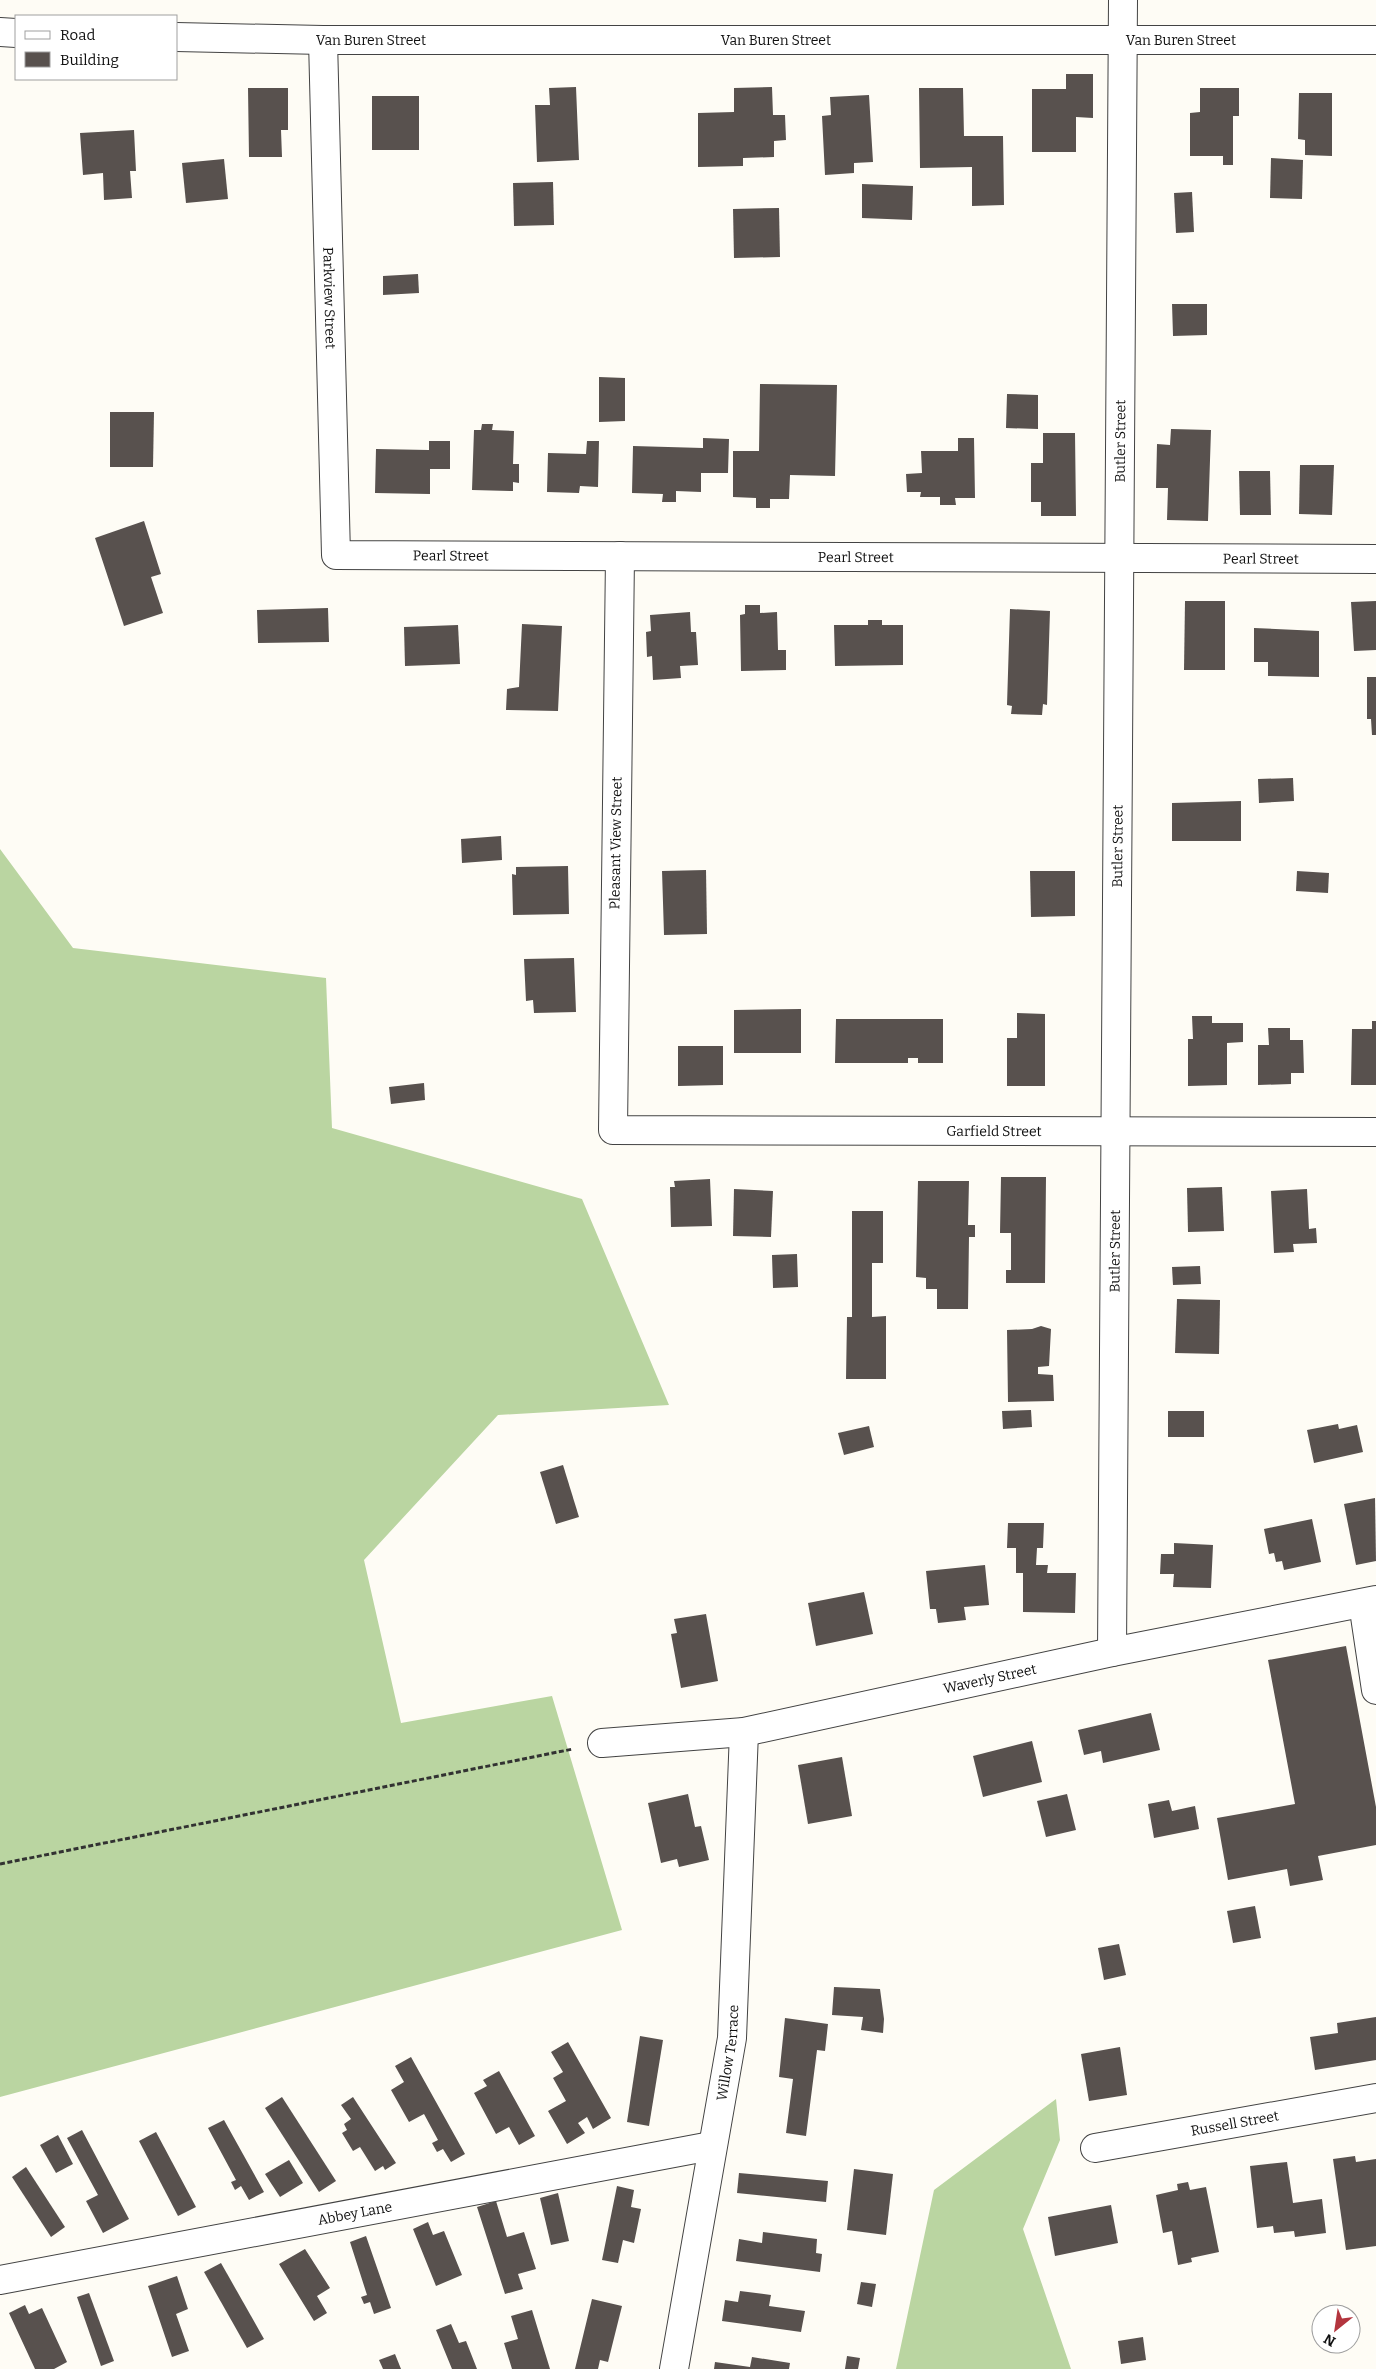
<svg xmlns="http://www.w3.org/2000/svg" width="1376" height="2369" font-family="Bitter,serif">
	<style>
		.forest { fill: #bad5a1 }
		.building { fill: #58514e }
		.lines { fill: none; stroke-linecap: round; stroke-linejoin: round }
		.minor-casing { stroke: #434343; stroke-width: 30 }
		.path { stroke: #323232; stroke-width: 3; stroke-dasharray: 5 2.5; stroke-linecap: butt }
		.minor { stroke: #fff; stroke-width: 28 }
		.labels { text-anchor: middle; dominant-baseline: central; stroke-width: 5; stroke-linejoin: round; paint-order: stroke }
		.street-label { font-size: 14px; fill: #101010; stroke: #fff }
	</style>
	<rect width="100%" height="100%" fill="#fefcf5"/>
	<g class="forest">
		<polygon points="0,849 73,948 326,978 332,1128 582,1199 669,1405 498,1415 364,1560 401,1723 552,1696 622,1930 0,2097"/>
		<polygon points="1056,2099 1060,2140 1023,2229 1071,2369 896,2369 934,2190"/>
	</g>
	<g class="building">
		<polygon points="1066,74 1093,74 1093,118 1076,117 1076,152 1032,152 1032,89 1066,89"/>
		<polygon points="576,87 579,160 537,162 535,105 550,105 549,88"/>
		<polygon points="772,87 773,115 785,115 786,140 774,141 774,157 743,158 743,166 698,167 698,113 734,112 734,88"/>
		<polygon points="248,88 288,88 288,130 281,130 282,157 249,157"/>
		<polygon points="919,88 963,88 964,136 1003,136 1004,205 972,206 972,167 920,168"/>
		<polygon points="1200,88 1239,88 1239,116 1233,116 1233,165 1223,165 1223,156 1190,156 1190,113 1200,112"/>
		<polygon points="1299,93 1332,93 1332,156 1305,155 1305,140 1298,139"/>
		<polygon points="869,95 873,162 854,163 854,173 825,175 822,116 831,115 830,97"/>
		<rect x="372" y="96" width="47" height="54"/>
		<polygon points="134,130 136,171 130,171 132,198 104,200 103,173 83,175 80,133"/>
		<polygon points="1271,158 1303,160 1302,199 1270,198"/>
		<polygon points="224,159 228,199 186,203 182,163"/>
		<polygon points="553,182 554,225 514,226 513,183"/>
		<polygon points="862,184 913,186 912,220 862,218"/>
		<polygon points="1192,192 1194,232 1176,233 1174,193"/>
		<polygon points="779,208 780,257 734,258 733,209"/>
		<polygon points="418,274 419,293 383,295 383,276"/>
		<polygon points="1172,304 1207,304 1207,335 1173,336"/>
		<polygon points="599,377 625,378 625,421 599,422"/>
		<polygon points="760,384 837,385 835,476 790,475 789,499 770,499 770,508 756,508 756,498 733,497 733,451 759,451"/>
		<polygon points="1007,394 1038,395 1038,429 1006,428"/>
		<polygon points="110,412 154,412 153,467 110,467"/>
		<polygon points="482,424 493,424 492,430 514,431 513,464 519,464 519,483 513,482 513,491 472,490 474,430 481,430"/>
		<polygon points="1171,429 1211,430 1208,521 1167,520 1168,488 1156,488 1157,444 1170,445"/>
		<polygon points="1043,433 1075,433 1076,516 1041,516 1041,502 1031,502 1031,463 1043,463"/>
		<polygon points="703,438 729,439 728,473 701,473 701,492 676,491 676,502 662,502 663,494 632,493 633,446 703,448"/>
		<polygon points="958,438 974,438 975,498 955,498 956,505 940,505 940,497 920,497 921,492 907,492 906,474 922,473 921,451 958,451"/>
		<polygon points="429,441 450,441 450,469 430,469 430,494 375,493 376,449 429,450"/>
		<polygon points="587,441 599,441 598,487 580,486 579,493 547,492 548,453 586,454"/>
		<polygon points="1300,465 1334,465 1332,515 1299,514"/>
		<polygon points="1239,471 1270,471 1271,515 1240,515"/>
		<polygon points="144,521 161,574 151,577 163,613 124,626 95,538"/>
		<polygon points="1185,601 1225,601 1225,670 1184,670"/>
		<polygon points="1376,601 1376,650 1354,651 1351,602"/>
		<polygon points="745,605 760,605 760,613 777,612 778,650 786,650 786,670 741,671 740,615 745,614"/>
		<polygon points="328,608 329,642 258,643 257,610"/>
		<polygon points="1010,609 1050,611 1047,705 1043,704 1042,715 1011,714 1012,706 1007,705"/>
		<polygon points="690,612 691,632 696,632 698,665 680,666 681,678 653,680 652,656 647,657 646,632 651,631 650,615"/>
		<polygon points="868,620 882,620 882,625 903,625 903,665 835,666 834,625 868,625"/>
		<polygon points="522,624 562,626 558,711 506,710 507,689 519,687"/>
		<polygon points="458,625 460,664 405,666 404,627"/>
		<polygon points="1254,628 1319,631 1319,677 1268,676 1268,662 1254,662"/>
		<polygon points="1367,677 1376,677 1376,735 1372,735 1371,719 1367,719"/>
		<polygon points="1293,778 1294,801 1259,803 1258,779"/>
		<polygon points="1241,801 1241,841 1172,841 1172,803"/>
		<polygon points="501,836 502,860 462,863 461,839"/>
		<polygon points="568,866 569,914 513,915 512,874 516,875 516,867"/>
		<polygon points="706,870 707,934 664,935 662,871"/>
		<polygon points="1030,871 1075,871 1075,916 1031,917"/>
		<polygon points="1297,871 1329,873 1328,893 1296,891"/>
		<polygon points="574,958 576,1012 534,1013 533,1000 526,1001 524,959"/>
		<polygon points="801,1009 801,1053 734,1053 734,1010"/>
		<polygon points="1017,1013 1045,1014 1045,1086 1007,1086 1007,1038 1017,1038"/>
		<polygon points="1192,1016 1212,1016 1212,1023 1243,1023 1243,1042 1227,1043 1227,1085 1188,1086 1188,1039 1193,1039"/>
		<polygon points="836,1019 943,1019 943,1063 918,1063 918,1058 908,1058 908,1063 835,1063"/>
		<polygon points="1372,1021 1376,1021 1376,1085 1351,1085 1352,1029 1372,1029"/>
		<polygon points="1268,1028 1290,1028 1290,1040 1303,1040 1304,1073 1291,1073 1291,1084 1258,1085 1258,1045 1269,1045"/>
		<polygon points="678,1046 723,1046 723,1085 678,1086"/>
		<polygon points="424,1083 425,1100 391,1104 389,1087"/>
		<polygon points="1001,1177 1046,1177 1045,1283 1006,1283 1006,1270 1011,1270 1011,1233 1000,1233"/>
		<polygon points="710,1179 712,1226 671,1227 670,1187 675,1187 674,1181"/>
		<polygon points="918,1181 969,1181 968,1225 975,1225 975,1237 969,1237 968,1309 937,1309 937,1289 926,1289 926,1278 916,1277"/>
		<polygon points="1222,1187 1224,1231 1188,1232 1187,1188"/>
		<polygon points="734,1189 773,1191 771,1237 733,1236"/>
		<polygon points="1307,1189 1309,1229 1316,1228 1317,1243 1293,1244 1294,1252 1274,1253 1271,1191"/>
		<polygon points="852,1211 883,1211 883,1263 872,1263 872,1317 886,1316 886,1379 846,1379 847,1317 852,1317"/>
		<polygon points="797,1254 798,1287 773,1288 772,1255"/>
		<polygon points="1200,1266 1201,1284 1173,1285 1172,1267"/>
		<polygon points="1177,1299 1220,1300 1219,1354 1175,1353"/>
		<polygon points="1041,1326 1051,1329 1049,1366 1038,1367 1038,1374 1053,1375 1054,1401 1008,1402 1007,1330 1032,1329"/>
		<polygon points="1031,1410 1032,1427 1003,1429 1002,1411"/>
		<rect x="1168" y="1411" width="36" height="26"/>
		<polygon points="1338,1424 1339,1429 1357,1425 1363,1452 1314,1463 1307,1430"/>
		<polygon points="869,1426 874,1447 844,1455 838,1433"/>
		<polygon points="563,1465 579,1517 556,1524 540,1472"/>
		<polygon points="1375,1498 1376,1561 1356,1565 1344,1504"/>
		<polygon points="1312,1519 1321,1562 1284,1570 1282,1561 1276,1562 1274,1553 1269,1554 1264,1529"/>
		<polygon points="1008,1523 1044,1523 1043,1548 1037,1548 1036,1565 1048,1565 1047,1573 1076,1573 1075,1613 1023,1612 1023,1573 1016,1573 1016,1548 1007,1548"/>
		<polygon points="1174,1543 1213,1545 1211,1588 1173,1587 1174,1574 1160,1574 1161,1554 1174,1554"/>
		<polygon points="985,1565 989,1605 964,1607 966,1620 938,1623 936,1609 930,1609 926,1571"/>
		<polygon points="864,1592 873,1634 816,1646 808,1603"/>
		<polygon points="706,1614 718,1681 681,1688 671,1634 677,1633 674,1619"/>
		<polygon points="1346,1646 1376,1807 1376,1845 1318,1856 1323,1880 1290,1886 1287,1869 1228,1880 1217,1818 1295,1804 1268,1660"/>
		<polygon points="1151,1713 1160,1750 1103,1763 1101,1751 1084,1755 1078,1730"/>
		<polygon points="1032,1741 1042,1782 983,1797 973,1756"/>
		<polygon points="842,1757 852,1816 808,1824 798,1765"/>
		<polygon points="688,1794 695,1827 701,1826 709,1860 679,1867 677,1859 661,1863 648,1803"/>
		<polygon points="1067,1794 1076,1830 1046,1837 1037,1801"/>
		<polygon points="1169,1800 1172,1811 1195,1806 1199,1829 1154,1838 1148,1804"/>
		<polygon points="1255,1906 1261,1938 1233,1943 1227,1911"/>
		<polygon points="1119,1944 1126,1975 1104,1980 1098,1948"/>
		<polygon points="834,1987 880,1989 884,2019 883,2033 861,2030 863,2017 832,2015"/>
		<polygon points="1376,2017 1376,2060 1315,2070 1310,2037 1338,2033 1337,2023"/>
		<polygon points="785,2018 828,2024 825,2051 817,2050 806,2136 786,2133 793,2079 779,2077"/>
		<polygon points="640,2036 663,2040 649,2126 627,2122"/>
		<polygon points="568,2042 611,2118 593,2129 587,2117 578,2123 585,2133 567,2144 548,2111 566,2101 553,2078 563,2072 551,2052"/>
		<polygon points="1120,2047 1127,2095 1089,2101 1081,2054"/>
		<polygon points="411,2057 465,2154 451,2162 443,2149 437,2152 432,2143 438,2140 424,2114 409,2122 391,2090 404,2082 395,2066"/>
		<polygon points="499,2071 535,2136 519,2145 509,2127 496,2134 474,2093 487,2086 483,2080"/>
		<polygon points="282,2097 336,2181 319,2192 265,2108"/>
		<polygon points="353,2097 396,2163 385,2170 383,2166 375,2171 360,2147 353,2151 342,2133 347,2130 344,2124 351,2119 341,2105"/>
		<polygon points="224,2120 264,2192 249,2200 241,2186 235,2190 231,2182 236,2180 208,2128"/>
		<polygon points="82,2130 129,2219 103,2233 86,2201 98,2195 67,2138"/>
		<polygon points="156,2132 196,2207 178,2216 139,2141"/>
		<polygon points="58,2135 73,2164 56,2173 40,2145"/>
		<polygon points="1355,2156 1356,2162 1376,2159 1376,2246 1346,2250 1333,2159"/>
		<polygon points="289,2160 303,2183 280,2197 265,2174"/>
		<polygon points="1287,2162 1293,2203 1322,2199 1326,2233 1295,2237 1294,2231 1274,2233 1273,2226 1257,2228 1250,2166"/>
		<polygon points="26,2167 65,2227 51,2237 12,2177"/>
		<polygon points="854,2169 893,2174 886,2235 847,2230"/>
		<polygon points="739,2173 828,2181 826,2202 737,2193"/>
		<polygon points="1188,2182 1190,2190 1206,2187 1219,2252 1191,2258 1192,2262 1178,2265 1172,2231 1163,2233 1156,2195 1178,2190 1177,2184"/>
		<polygon points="617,2186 634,2190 631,2207 641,2209 634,2243 623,2240 618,2263 602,2260"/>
		<polygon points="558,2193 569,2241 551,2245 540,2198"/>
		<polygon points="496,2201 507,2237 524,2232 536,2269 518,2274 523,2289 505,2294 477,2207"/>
		<polygon points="1111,2205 1118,2243 1055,2256 1048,2217"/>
		<polygon points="428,2222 433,2235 444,2231 462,2275 436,2286 413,2229"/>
		<polygon points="763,2232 817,2239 816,2253 822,2254 820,2272 736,2261 739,2239 762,2243"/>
		<polygon points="366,2236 391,2308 374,2314 370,2302 364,2304 361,2297 367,2295 350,2242"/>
		<polygon points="305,2249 330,2288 317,2296 327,2313 314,2321 279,2264"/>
		<polygon points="221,2263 264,2339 247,2348 204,2272"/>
		<polygon points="177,2276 188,2309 176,2314 189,2351 172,2357 148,2286"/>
		<polygon points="861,2282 876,2284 872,2307 857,2304"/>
		<polygon points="740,2291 771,2295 769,2306 805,2311 801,2332 722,2321 725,2300 738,2302"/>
		<polygon points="89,2293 114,2361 101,2366 77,2297"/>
		<polygon points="592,2299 622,2306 608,2362 600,2360 598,2369 575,2369"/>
		<polygon points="25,2305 29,2314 42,2308 67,2362 54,2369 35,2369 9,2313"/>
		<polygon points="532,2310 550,2369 512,2369 504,2343 518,2339 511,2316"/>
		<polygon points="451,2324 459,2343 466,2341 477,2369 452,2369 436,2330"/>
		<polygon points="1143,2337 1146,2360 1121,2364 1118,2341"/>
		<polygon points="395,2354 401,2369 383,2369 379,2360"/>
		<polygon points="847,2356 860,2358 858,2369 845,2369"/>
		<polygon points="752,2357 790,2363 789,2369 714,2369 715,2362 750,2367"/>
	</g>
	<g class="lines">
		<defs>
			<g id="minor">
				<polyline points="0,32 16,33"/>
				<path id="s1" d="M176 37 323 40H1376"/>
				<path id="s2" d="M323 40 336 555 1376 559"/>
				<path id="s3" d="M620 556 613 1130 1376 1132"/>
				<polyline points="1363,1603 1376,1690"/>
				<path id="s4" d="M1112 1652 1123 0"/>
				<path id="s5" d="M602 1743 744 1732 1112 1652 1376 1600"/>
				<path id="s6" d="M1095 2148 1376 2098"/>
				<path id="s7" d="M0 2280 711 2146"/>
				<path id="s8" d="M674 2369 732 2038 744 1732"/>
			</g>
		</defs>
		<use href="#minor" class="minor-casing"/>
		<polyline class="path" points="0,1864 573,1749"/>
		<use href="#minor" class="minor"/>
	</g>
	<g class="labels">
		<g class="street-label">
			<text stroke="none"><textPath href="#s1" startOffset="195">Van Buren Street</textPath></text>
			<text stroke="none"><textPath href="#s1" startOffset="600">Van Buren Street</textPath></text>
			<text stroke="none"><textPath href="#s1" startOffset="1005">Van Buren Street</textPath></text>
			<text stroke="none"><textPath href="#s2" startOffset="258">Parkview Street</textPath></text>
			<text stroke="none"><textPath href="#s4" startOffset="1211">Butler Street</textPath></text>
			<text stroke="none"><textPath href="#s2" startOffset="630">Pearl Street</textPath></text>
			<text stroke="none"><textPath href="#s2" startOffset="1035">Pearl Street</textPath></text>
			<text stroke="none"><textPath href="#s2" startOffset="1440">Pearl Street</textPath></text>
			<text transform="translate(616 843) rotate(-89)">Pleasant View Street</text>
			<text stroke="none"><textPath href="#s4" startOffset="806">Butler Street</textPath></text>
			<text stroke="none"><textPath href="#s3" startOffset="955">Garfield Street</textPath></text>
			<text stroke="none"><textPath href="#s4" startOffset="401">Butler Street</textPath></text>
			<text stroke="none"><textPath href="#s5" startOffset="394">Waverly Street</textPath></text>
			<text stroke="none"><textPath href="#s8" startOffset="321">Willow Terrace</textPath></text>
			<text stroke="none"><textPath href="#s6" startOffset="142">Russell Street</textPath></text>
			<text stroke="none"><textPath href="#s7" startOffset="361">Abbey Lane</textPath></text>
		</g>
	</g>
	<rect x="15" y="15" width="162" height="65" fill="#ffffff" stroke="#9f9f9f"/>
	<rect x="25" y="31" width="25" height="8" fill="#ffffff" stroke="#9f9f9f"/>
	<text x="60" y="40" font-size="15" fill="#101010">Road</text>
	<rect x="25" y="52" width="25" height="15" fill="#58514e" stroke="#9f9f9f"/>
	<text x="60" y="65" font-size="15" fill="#101010">Building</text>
	<g transform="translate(1336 2329) rotate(210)"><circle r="24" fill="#ffffff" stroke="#9f9f9f"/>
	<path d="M0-4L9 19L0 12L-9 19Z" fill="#b3353e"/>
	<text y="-8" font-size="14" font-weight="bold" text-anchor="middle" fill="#101010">N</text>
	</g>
</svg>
